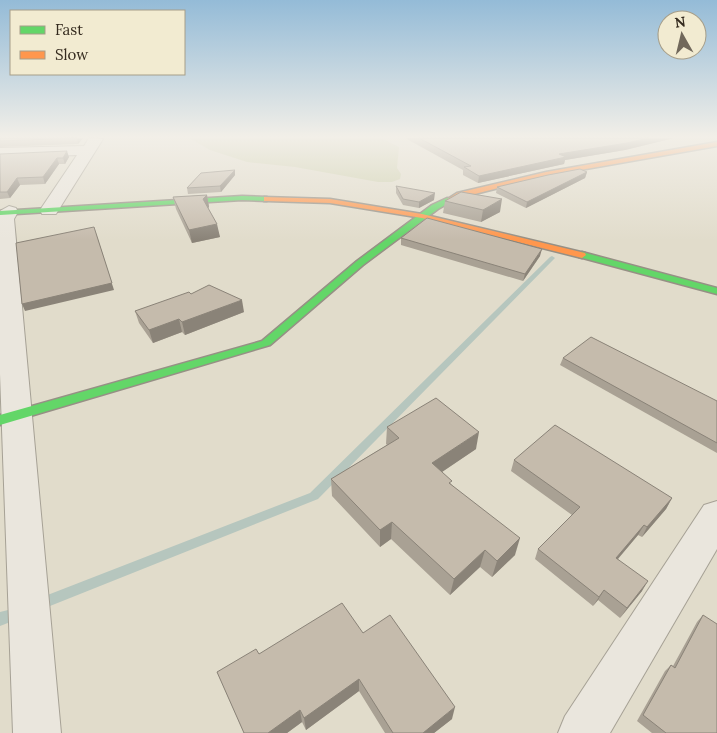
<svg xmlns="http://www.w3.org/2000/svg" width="717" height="733" font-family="Lora,serif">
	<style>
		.green { fill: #ced0ae }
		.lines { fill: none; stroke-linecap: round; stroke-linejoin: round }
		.stream { fill: #b6c6be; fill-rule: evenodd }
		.street-casing { stroke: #a6a195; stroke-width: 2 }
		.fast-casing { stroke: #969085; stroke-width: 3 }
		.slow-casing { stroke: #969085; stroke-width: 3 }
		.street { fill: #eae6dd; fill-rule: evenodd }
		.fast { fill: #63d668; fill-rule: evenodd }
		.slow { fill: #ff974d; fill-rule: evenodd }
		.wall { fill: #a9a194 }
		.shaded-wall { fill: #8a8378 }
		.building { fill: #c5bbac; stroke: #8a8378 }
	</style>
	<rect width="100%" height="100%" fill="#e1dccb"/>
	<polygon class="green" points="189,138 381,138 399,147 397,168 401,174 400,179 392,182 378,182 295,167 247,162 210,150"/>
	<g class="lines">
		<g class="stream">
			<polygon points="552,256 555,258 554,259 318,499 50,606 45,604 44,600 45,596 310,493 550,257"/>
			<polygon points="8,610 13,611 15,616 13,621 0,626 0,612"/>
		</g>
		<defs>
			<g id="street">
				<polygon points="89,138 103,139 56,214 42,214 40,210 77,155 0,158 0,148 84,146"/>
				<polygon points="9,206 16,208 18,212 14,219 61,733 13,733 0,374 0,211"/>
				<polygon points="717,501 717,549 610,733 558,733 565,716 704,505"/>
			</g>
			<g id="fast">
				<polygon points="242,196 267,197 271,199 267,201 242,200 0,215 0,211"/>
				<polygon points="447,198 454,200 438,209 363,265 270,345 0,425 0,415 262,341 357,261 432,205"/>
				<polygon points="582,252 717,288 717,294 579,257 578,255"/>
			</g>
			<g id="slow">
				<polygon points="717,142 717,146 546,176 463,197 450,202 446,200 457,193 546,172"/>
				<polygon points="264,197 330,199 422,214 585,253 586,255 582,258 422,218 330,203 267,201 264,201"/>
			</g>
		</defs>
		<use href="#street" class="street-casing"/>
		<use href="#fast" class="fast-casing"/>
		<use href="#slow" class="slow-casing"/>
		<use href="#street" class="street"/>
		<use href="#fast" class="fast"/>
		<use href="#slow" class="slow"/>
	</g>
	<g class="wall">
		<polygon points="0,138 83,138 78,144 0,147"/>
		<polygon points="405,138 674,138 625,150 565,160 564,164 478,183 463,175 463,170"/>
		<polygon points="0,154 69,157 65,164 59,164 45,184 20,185 10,198 0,199"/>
		<polygon points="587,172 585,178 526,208 496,193 497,187"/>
		<polygon points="235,175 221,192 188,194 187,188"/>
		<polygon points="396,186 434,200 419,208 403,205 396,193"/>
		<polygon points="207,195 209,207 208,208 220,237 192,243 176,209 173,197"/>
		<polygon points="445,201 500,212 481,222 443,213"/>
		<polygon points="401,238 540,256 523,281 401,245"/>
		<polygon points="191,294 244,312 185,335 182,332 153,343 139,323 135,311"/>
		<polygon points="563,358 717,401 717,453 560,365"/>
		<polygon points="387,427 476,449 442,472 451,484 515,555 492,577 480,567 450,595 391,539 380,547 332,496 331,479 387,445 386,444"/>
		<polygon points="514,460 672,498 666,509 642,537 638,535 618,559 642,591 620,618 598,600 593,606 535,559 538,549 572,515 511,471"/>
		<polygon points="703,615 717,733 652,733 637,721 665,671 671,665 673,666 697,622"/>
		<polygon points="363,633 452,719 434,733 385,733 359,691 306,730 302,722 287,733 244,733 217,672 259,654"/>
	</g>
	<g class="shaded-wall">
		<polygon points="77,138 83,138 78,144"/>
		<polygon points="649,138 674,138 625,150 565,160 564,164 478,183 479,176 559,154"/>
		<polygon points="67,151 69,157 65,164 63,158"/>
		<polygon points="57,158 59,164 45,184 43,177"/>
		<polygon points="235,170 235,175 221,192 220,186"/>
		<polygon points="587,172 585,178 526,208 527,202"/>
		<polygon points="17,178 20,185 10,198 7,192"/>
		<polygon points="435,193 434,200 419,208 419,202"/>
		<polygon points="207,195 209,207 205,211 203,199"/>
		<polygon points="502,199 500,212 481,222 483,210"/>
		<polygon points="217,224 220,237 192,243 189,230"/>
		<polygon points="94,227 114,290 25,311 22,304"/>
		<polygon points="542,249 540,256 523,281 525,274"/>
		<polygon points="242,300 244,312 185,335 182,322"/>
		<polygon points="179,319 182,332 153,343 149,330"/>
		<polygon points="479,432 476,449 430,480 432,463"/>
		<polygon points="672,498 666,509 642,537 647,527"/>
		<polygon points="392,522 391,539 380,547 380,530"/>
		<polygon points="644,525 638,535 610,568 616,558"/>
		<polygon points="520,538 515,555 492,577 497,561"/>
		<polygon points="485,550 480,567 450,595 454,579"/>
		<polygon points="648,581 642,591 620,618 627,608"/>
		<polygon points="604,590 598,600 593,606 599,597"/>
		<polygon points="359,679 359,691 306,730 304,718"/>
		<polygon points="455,707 452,719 434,733 423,733"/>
		<polygon points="300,710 302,722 287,733 268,733"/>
	</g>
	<g class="building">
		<polygon points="0,138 77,138 0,141"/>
		<polygon points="419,138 649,138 627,143 559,154 566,157 479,176 464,167 471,166"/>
		<polygon points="67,151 63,158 57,158 43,177 17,178 7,192 0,192 0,154"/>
		<polygon points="580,169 587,172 527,202 497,187 548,175"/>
		<polygon points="235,170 220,186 187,188 201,173"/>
		<polygon points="396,186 435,193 419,202 403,199"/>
		<polygon points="461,192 502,199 483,210 445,201"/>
		<polygon points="207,195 203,199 217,224 189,230 173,197"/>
		<polygon points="427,218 542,249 525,274 401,238"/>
		<polygon points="94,227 112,283 22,304 16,243"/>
		<polygon points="209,285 242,300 182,322 179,319 149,330 135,311 189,292 191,294"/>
		<polygon points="591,337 717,401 717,443 563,358"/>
		<polygon points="436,398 479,432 432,463 452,481 449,483 520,538 497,561 485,550 454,579 392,522 380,530 331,479 399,438 387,427"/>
		<polygon points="555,425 672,498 647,527 644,525 616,558 648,581 627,608 604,590 599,597 538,549 580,507 514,460"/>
		<polygon points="342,603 363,633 390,615 455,707 423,733 393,733 359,679 304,718 300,710 268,733 244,733 217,672 256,649 259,654"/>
		<polygon points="703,615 717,624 717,733 666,733 643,715 671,665 675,668"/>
	</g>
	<linearGradient id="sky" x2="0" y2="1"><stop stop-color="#94bbd7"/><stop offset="0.57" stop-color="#f2efe8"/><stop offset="1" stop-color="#f2efe8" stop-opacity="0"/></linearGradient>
	<rect width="717" height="240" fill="url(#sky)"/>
	<rect x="10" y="10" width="175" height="65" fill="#f2ebd1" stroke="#a69e89"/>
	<rect x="20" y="26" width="25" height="8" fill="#63d668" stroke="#a69e89"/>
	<text x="55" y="35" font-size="15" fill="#342a1e">Fast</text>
	<rect x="20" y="51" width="25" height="8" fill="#ff974d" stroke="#a69e89"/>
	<text x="55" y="60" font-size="15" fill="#342a1e">Slow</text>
	<g transform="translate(682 35) rotate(352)"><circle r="24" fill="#f2ebd1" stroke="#a69e89"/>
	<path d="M0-4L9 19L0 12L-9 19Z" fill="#71685b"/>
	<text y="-8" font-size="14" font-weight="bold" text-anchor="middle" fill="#342a1e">N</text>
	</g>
</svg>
